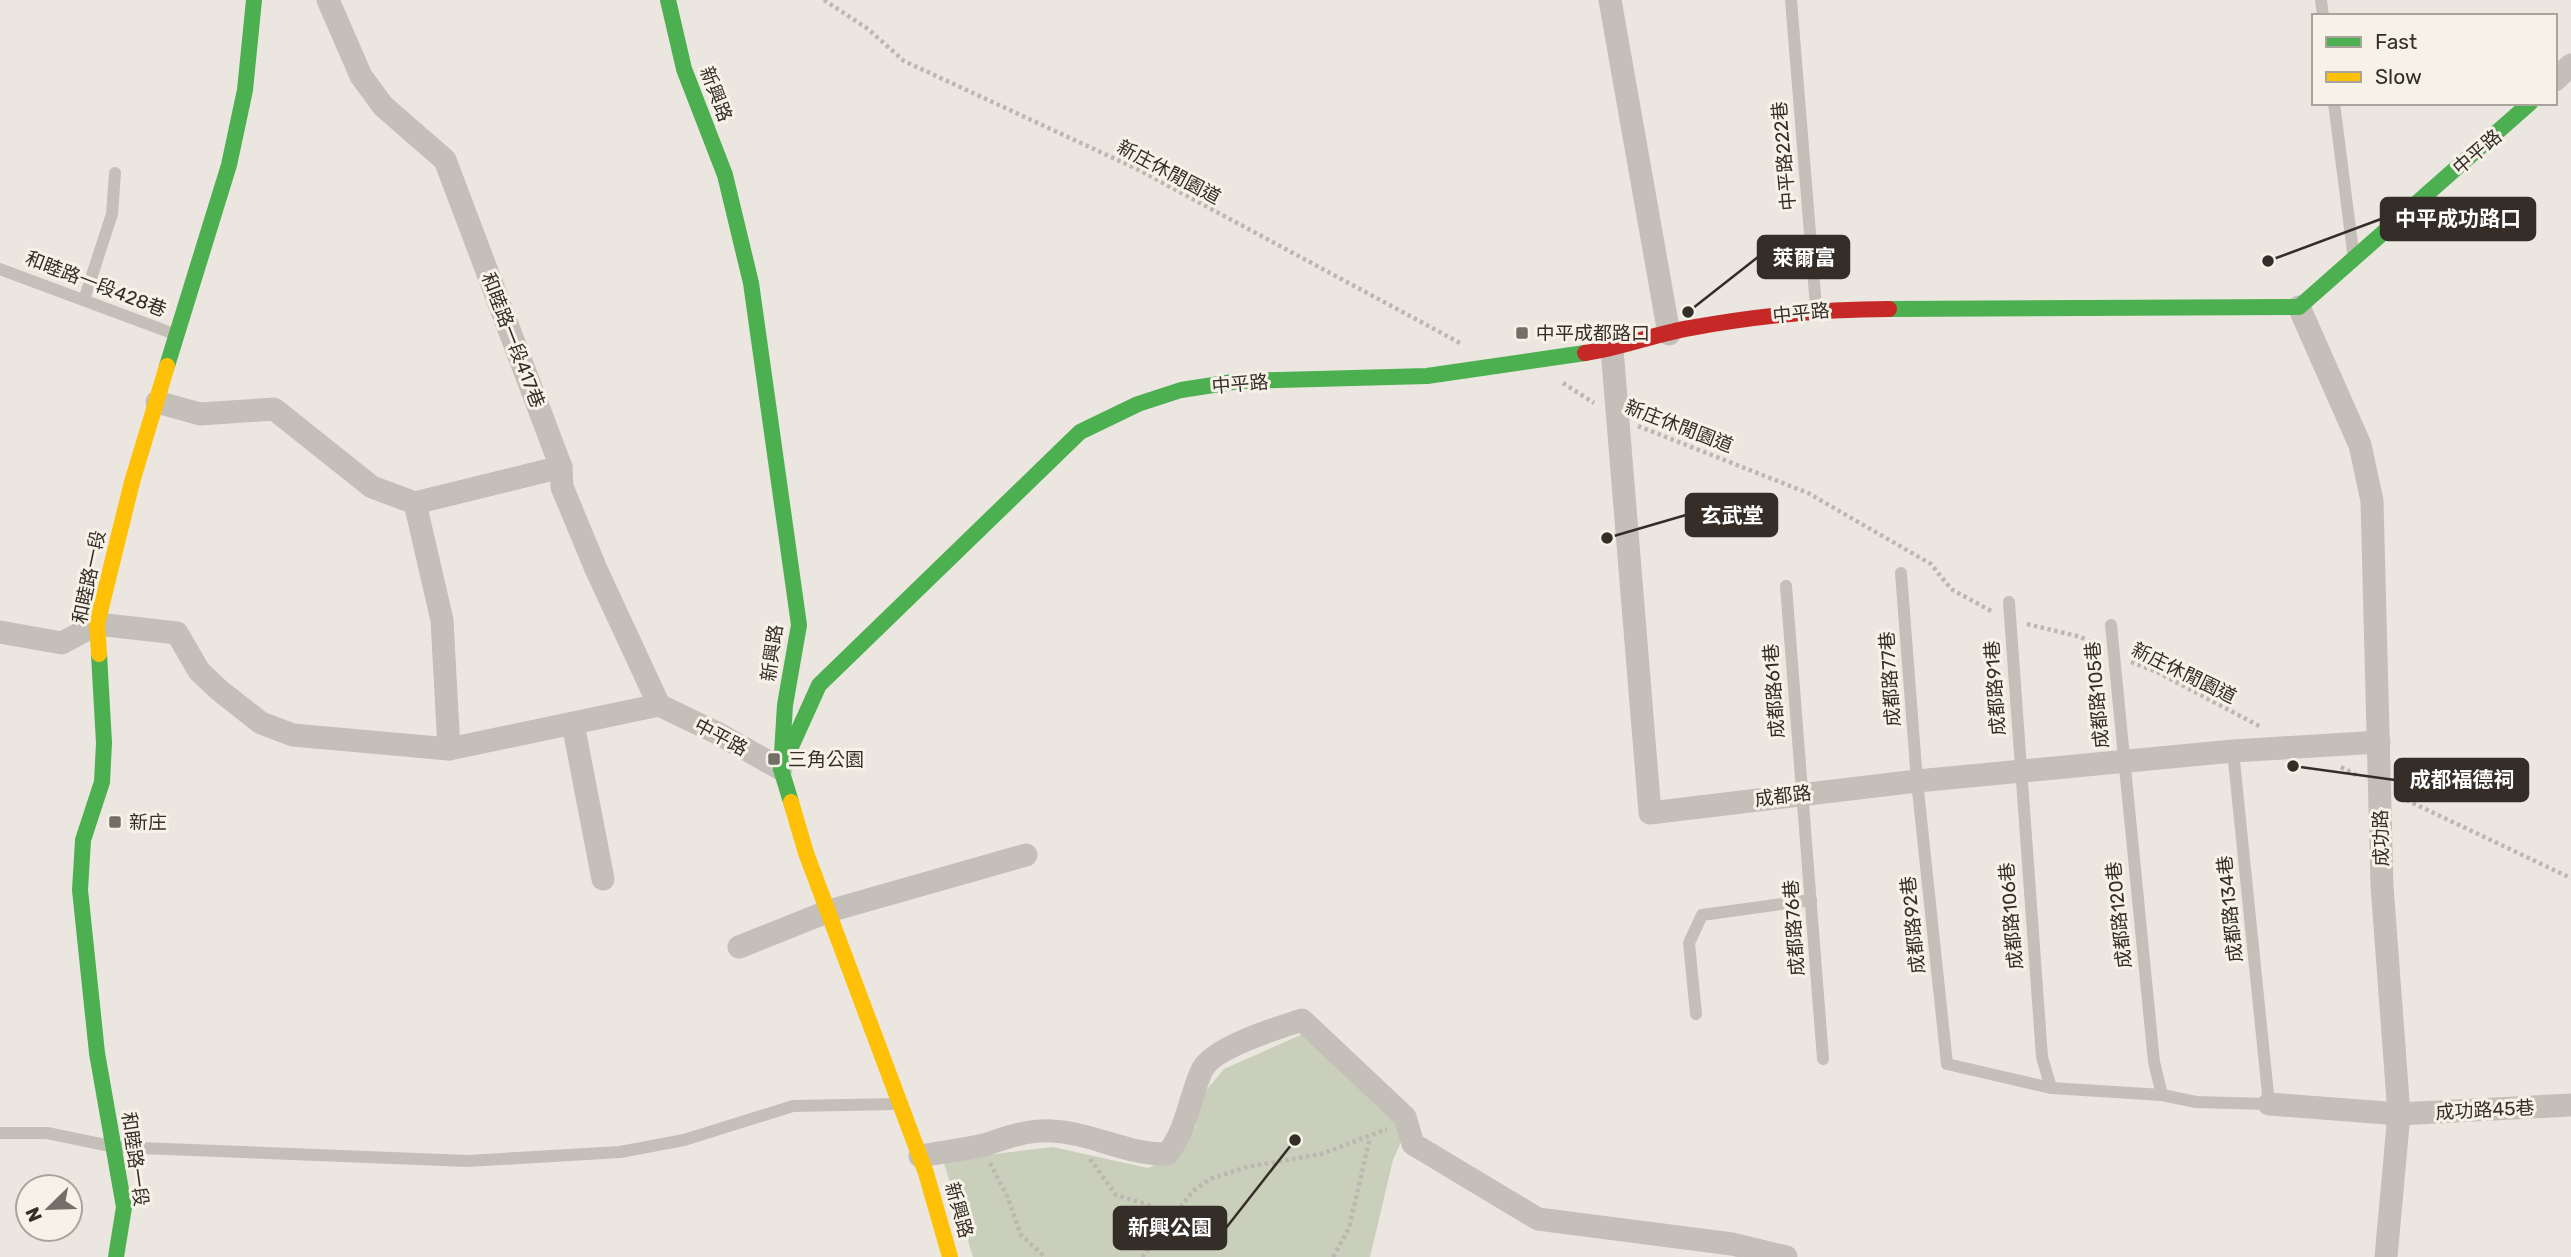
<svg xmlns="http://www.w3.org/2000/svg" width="2571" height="1257" font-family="Rubik,'Noto Sans TC',sans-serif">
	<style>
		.green { fill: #cacfbb }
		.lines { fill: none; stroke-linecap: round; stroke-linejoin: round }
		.path { stroke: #bcb7b2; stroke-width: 4.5; stroke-dasharray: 3.5 3.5; stroke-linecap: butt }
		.lane { stroke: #c4bfb9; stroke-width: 12 }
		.street { stroke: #c4bfb9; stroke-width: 23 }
		.fast { stroke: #4caf50; stroke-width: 16 }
		.slow { stroke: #ffc107; stroke-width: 16 }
		.jam { stroke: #c62828; stroke-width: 16 }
		.poi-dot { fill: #746e68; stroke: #f7f2e7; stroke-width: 2.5 }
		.labels { text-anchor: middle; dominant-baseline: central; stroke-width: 6; stroke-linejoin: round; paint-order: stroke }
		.street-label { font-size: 19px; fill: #342d28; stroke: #f7f2e7 }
		.poi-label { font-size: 19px; fill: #342d28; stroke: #f7f2e7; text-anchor: start }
		.leader { fill: none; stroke: #342d28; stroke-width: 2.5 }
		.callout-dot { fill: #342d28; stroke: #f7f2e7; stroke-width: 2.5 }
		.callout { fill: #342d28; stroke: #342d28; stroke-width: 2.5 }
		.callout-label { font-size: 21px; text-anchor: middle; font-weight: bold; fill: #fff }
	</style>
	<rect width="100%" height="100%" fill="#ebe7e0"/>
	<polygon class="green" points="1305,1033 1405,1133 1393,1160 1370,1257 973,1257 943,1160 1053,1147 1148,1168 1181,1153 1196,1126 1198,1100 1224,1069"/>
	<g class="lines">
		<g class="path">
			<polyline points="824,0 868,29 904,61 1137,169 1462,344"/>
			<polyline points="1563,383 1594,403"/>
			<polyline points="1638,426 1808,493 1931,564 1951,589 1993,612"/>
			<polyline points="2027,624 2081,637 2098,647"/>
			<polyline points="2131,662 2159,673 2261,727"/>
			<polyline points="2341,767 2358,776"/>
			<polyline points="2400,797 2571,878"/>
			<polyline points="1090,1159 1116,1195 1146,1204 1171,1217"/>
			<polyline points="990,1163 1007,1196 1021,1235 1045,1257"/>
			<polyline points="1142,1257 1193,1191 1210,1179 1247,1167 1321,1154 1387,1129"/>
			<polyline points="1333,1257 1349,1228 1370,1138"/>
		</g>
		<g class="lane">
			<polyline points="1791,0 1816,307"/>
			<polyline points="2321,0 2323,16"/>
			<polyline points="2334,103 2353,252"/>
			<polyline points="0,269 177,335"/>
			<polyline points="84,300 112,214 115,173"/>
			<polyline points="1901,573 1917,781 1947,1064 2051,1088 2162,1095 2196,1102 2269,1104 2233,751"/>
			<polyline points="1786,586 1823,1059"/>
			<polyline points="2009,602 2042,1057 2051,1088"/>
			<polyline points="2111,625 2154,1062 2162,1095"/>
			<polyline points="1696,1014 1689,943 1702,915 1811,900"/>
			<polyline points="0,1133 47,1133 115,1147 468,1161 620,1152 684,1140 793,1106 897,1104"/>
		</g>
		<g class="street">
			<polyline points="328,0 361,76 383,106 445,160 561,467 562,487 596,569 659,705"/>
			<polyline points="1610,0 1669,334"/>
			<polyline points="2555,80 2571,65"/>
			<polyline points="2299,307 2360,445 2372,501 2382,886 2399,1114 2386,1257"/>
			<polyline points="1612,349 1650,813 1917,781 2233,751 2379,742"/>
			<polyline points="157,402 200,414 274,409 372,487 415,503 561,467"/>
			<polyline points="415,503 442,620 449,749"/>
			<polyline points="0,632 62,643 97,624 177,633 199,671 219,690 261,723 293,735 449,749 659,705 717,733 781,769"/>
			<polyline points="573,724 603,879"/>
			<polyline points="739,947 829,911 1026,855"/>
			<polyline points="2269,1104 2399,1114 2571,1105"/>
			<path d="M920 1156C941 1152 963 1150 984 1145 1006 1138 1028 1129 1052 1131 1092 1133 1128 1155 1167 1154 1187 1131 1189 1098 1202 1070 1213 1047 1278 1028 1302 1020L1405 1117 1413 1144 1538 1219 1732 1244 1786 1257"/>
		</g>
		<g class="fast">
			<polyline points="668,0 684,69 725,175 751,283 799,625 785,705 781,769 791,802"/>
			<polyline points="1889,309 2299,307 2530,103"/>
			<polyline points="167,366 229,165 245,90 254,0"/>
			<polyline points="99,654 104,743 102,782 83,840 80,890 97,1053 124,1207 116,1257"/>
			<polyline points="781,769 819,685 1080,432 1138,404 1181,390 1239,381 1427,376 1585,353"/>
		</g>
		<g class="slow">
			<polyline points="99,654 97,624 132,482 167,366"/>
			<polyline points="791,802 806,853 926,1173 950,1257"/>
		</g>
		<path class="jam" d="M1585 353C1621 348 1655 334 1690 328 1757 316 1822 309 1889 309"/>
	</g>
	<g class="poi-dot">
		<rect x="1515" y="326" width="14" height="14" rx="3.5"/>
		<rect x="767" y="752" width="14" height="14" rx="3.5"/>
		<rect x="108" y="815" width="14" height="14" rx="3.5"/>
	</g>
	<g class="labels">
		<g class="street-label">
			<text transform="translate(716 94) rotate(69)">新興路</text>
			<text transform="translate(2477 152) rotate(-41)">中平路</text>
			<text transform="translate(1784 156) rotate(-95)">中平路222巷</text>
			<text transform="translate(1169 172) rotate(28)">新庄休閒園道</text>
			<text transform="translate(96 284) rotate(21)">和睦路一段428巷</text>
			<text transform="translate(1801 313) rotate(-6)">中平路</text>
			<text transform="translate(513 340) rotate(69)">和睦路一段417巷</text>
			<text transform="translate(1240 384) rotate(-5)">中平路</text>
			<text transform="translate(1679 426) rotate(21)">新庄休閒園道</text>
			<text transform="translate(89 577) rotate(-78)">和睦路一段</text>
			<text transform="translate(772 653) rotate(-82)">新興路</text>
			<text transform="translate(2184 673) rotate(26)">新庄休閒園道</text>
			<text transform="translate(1890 679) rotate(-94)">成都路77巷</text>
			<text transform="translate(1995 688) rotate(-94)">成都路91巷</text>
			<text transform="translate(1774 691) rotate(-94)">成都路61巷</text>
			<text transform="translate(2097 695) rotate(-95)">成都路105巷</text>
			<text transform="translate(721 737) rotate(28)">中平路</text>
			<text transform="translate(1783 796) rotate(-7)">成都路</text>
			<text transform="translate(2381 838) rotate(-91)">成功路</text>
			<text transform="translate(2230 909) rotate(-96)">成都路134巷</text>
			<text transform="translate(2119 915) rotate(-96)">成都路120巷</text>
			<text transform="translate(2011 916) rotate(-95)">成都路106巷</text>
			<text transform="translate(1913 925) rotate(-96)">成都路92巷</text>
			<text transform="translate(1794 928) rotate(-94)">成都路76巷</text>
			<text transform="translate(2485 1110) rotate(-3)">成功路45巷</text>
			<text transform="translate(135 1159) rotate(82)">和睦路一段</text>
			<text transform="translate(959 1210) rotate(74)">新興路</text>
		</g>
		<g class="poi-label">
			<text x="1536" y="333">中平成都路口</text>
			<text x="788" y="759">三角公園</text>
			<text x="129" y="822">新庄</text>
		</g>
	</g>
	<path class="leader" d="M2268 261L2381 219M1688 312L1758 257M1607 538L1686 515M2293 766L2395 780M1295 1140L1226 1228"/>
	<g class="callout-dot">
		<circle cx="2268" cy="261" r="7"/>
		<circle cx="1688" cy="312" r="7"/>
		<circle cx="1607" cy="538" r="7"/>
		<circle cx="2293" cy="766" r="7"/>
		<circle cx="1295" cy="1140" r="7"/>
	</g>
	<g class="callout">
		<rect x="2381" y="198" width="154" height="42" rx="7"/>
		<rect x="1758" y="236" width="91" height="42" rx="7"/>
		<rect x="1686" y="494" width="91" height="42" rx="7"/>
		<rect x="2395" y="759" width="133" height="42" rx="7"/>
		<rect x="1114" y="1207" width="112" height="42" rx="7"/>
	</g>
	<g class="callout-label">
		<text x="2458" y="226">中平成功路口</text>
		<text x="1804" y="265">萊爾富</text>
		<text x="1732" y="523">玄武堂</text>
		<text x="2462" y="787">成都福德祠</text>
		<text x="1170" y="1235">新興公園</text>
	</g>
	<rect x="2312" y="14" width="245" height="91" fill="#f7f2e7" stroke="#a9a39b" stroke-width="2"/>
	<rect x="2326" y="37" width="35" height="10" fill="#4caf50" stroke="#a9a39b" stroke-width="2"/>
	<text x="2375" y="49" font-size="21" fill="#342d28">Fast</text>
	<rect x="2326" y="72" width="35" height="10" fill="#ffc107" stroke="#a9a39b" stroke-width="2"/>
	<text x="2375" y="84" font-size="21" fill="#342d28">Slow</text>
	<g transform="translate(49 1208) rotate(247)"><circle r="33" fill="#f7f2e7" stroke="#a9a39b" stroke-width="2"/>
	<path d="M0-5L12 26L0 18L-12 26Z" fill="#746e68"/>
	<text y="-10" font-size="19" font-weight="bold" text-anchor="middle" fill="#342d28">N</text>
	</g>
</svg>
